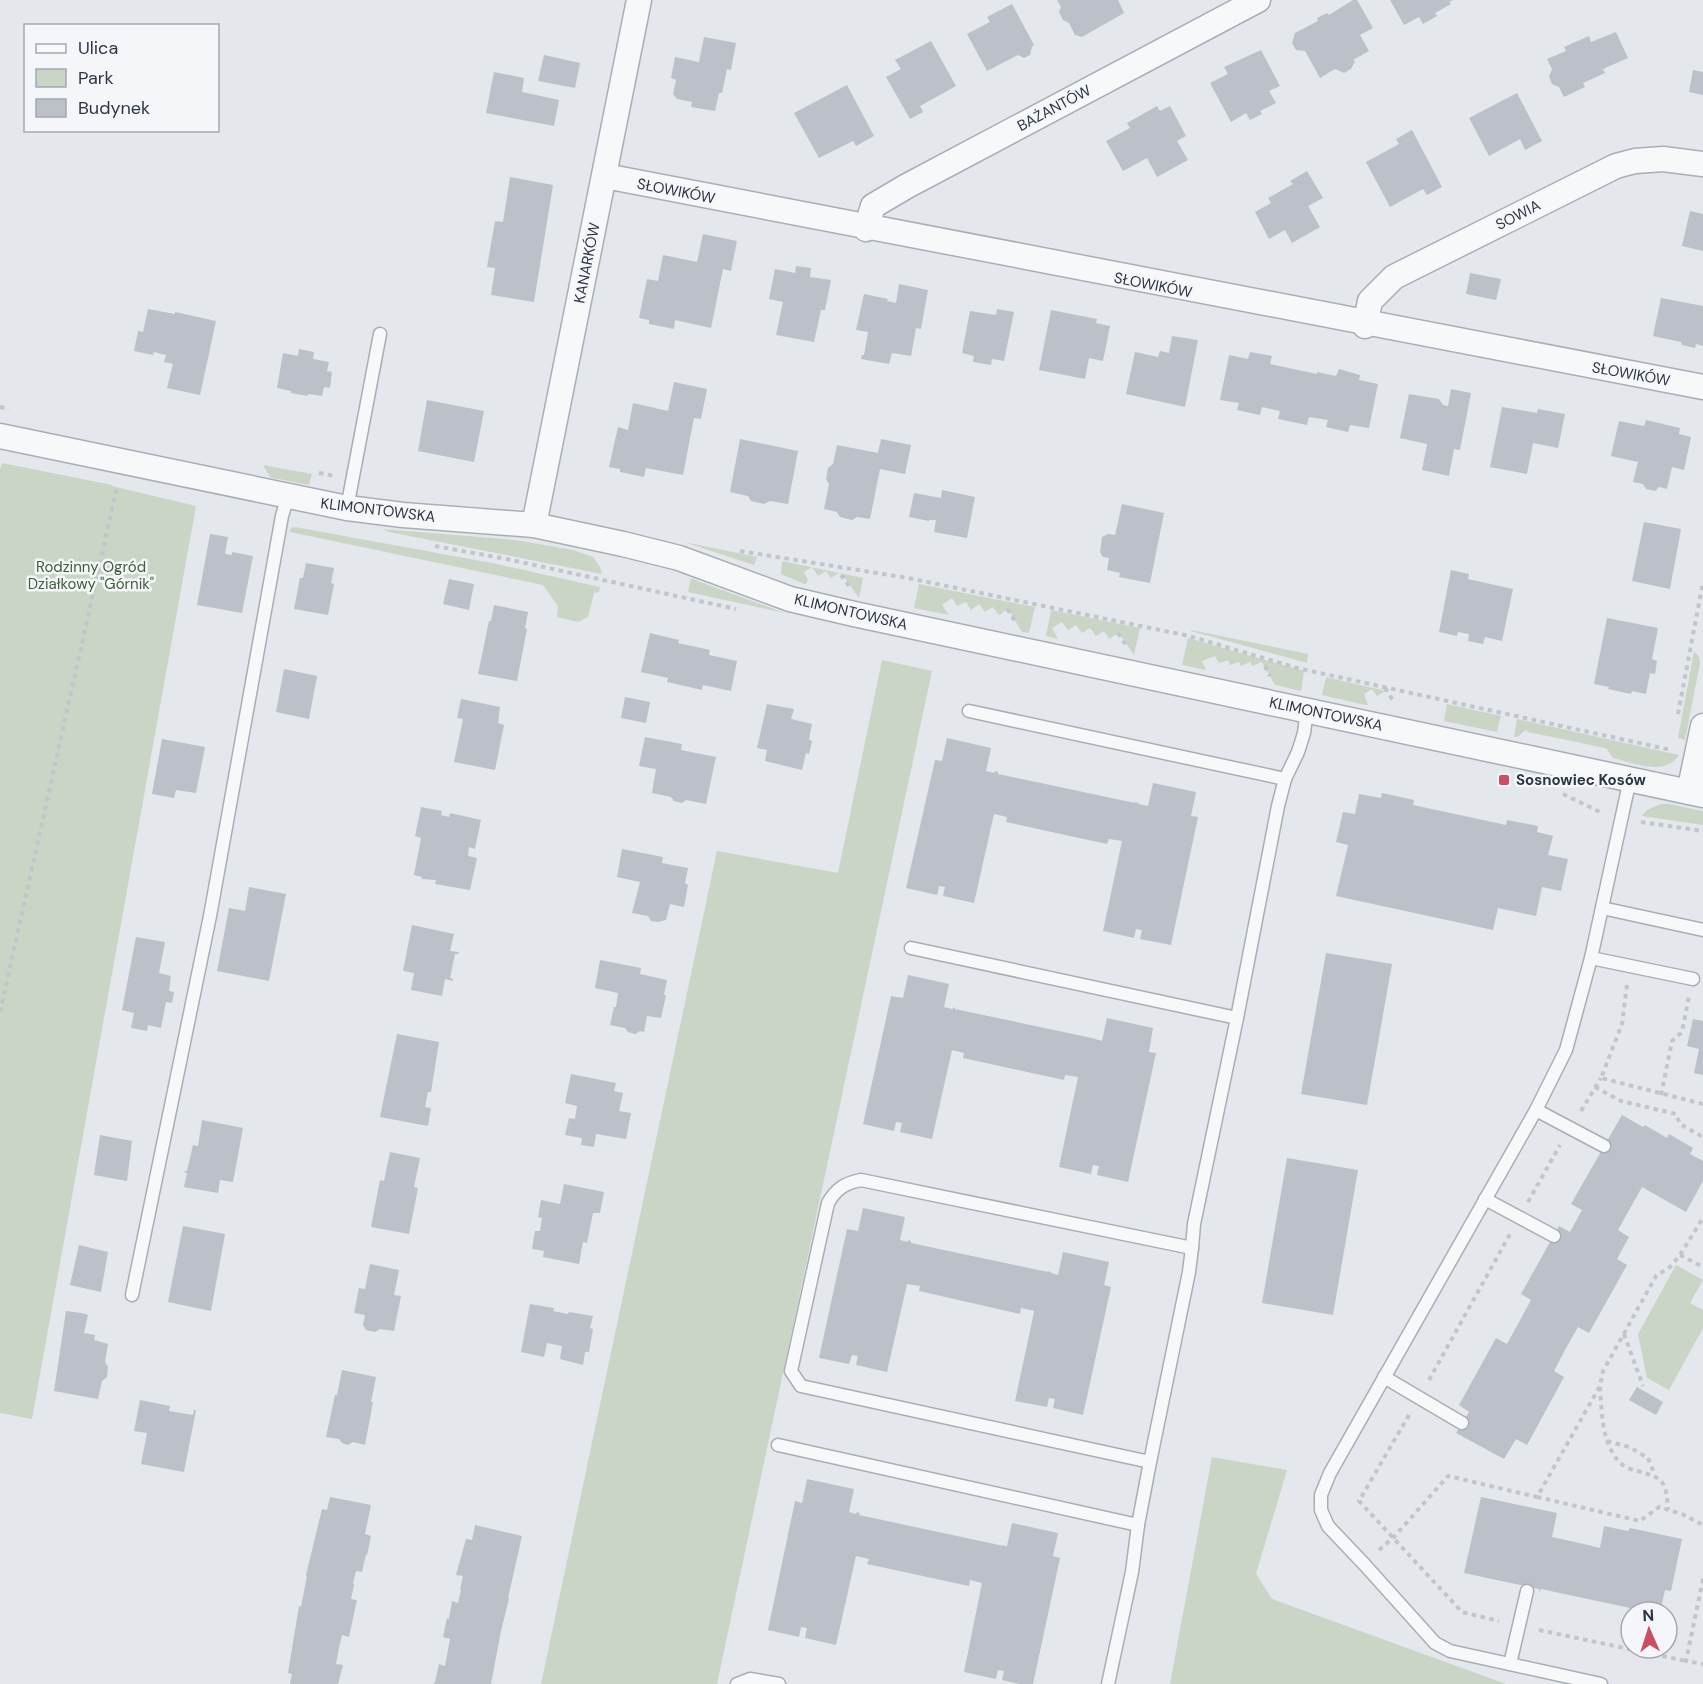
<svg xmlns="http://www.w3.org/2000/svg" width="1703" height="1684" font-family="'DM Sans',sans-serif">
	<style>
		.green { fill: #cad5c6 }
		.building { fill: #bcc0c9 }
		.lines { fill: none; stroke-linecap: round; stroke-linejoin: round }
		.service-casing { stroke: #a9aeb6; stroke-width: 15 }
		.minor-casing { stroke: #a9aeb6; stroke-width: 27 }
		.path { stroke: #c2c5cb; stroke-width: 4; stroke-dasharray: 4.5 4.5; stroke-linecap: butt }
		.service { stroke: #f7f8fa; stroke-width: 12 }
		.minor { stroke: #f7f8fa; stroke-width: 24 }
		.poi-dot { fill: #cb4f62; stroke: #f4f6f9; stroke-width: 2 }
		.labels { text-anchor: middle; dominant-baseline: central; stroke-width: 5; stroke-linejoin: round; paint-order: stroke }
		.street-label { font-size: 15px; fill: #2c3544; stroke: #f4f6f9 }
		.park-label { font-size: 15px; fill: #415f3a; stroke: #f4f6f9 }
		.poi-label { font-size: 15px; font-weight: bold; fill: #2c3544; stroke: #f4f6f9; text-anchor: start }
	</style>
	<rect width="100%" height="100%" fill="#e4e7ec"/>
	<g class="green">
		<polygon points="2,463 112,485 112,486 196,506 32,1419 0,1413 0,469"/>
		<polygon points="263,465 312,474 309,485 273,478 270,477"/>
		<polygon points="295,527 497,564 600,587 599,592 594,593 588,617 578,622 557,617 558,606 543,585 290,532 291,528"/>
		<polygon points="382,529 515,540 573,550 593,557 600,567 602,574 389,532"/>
		<polygon points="684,542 757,557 754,565"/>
		<polygon points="782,561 863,578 859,598 842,574 839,573 831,578 826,571 818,576 812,567 804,572 808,580 806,584 804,584 781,574"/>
		<polygon points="691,578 700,582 785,613 688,592"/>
		<polygon points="919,584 1035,607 1029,633 1022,632 1008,609 999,615 993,607 985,612 979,604 971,610 966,602 957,606 952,598 942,605 949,615 914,608"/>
		<polygon points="1051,610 1140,628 1134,655 1119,633 1109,639 1104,631 1096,636 1090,628 1082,633 1076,625 1068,630 1062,622 1052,628 1058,639 1046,636"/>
		<polygon points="1191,630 1308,654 1307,663 1191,631"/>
		<polygon points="1188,638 1304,671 1301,691 1275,685 1262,662 1252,666 1250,662 1241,666 1239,662 1230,665 1228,660 1219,663 1215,656 1202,661 1206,670 1182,665"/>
		<polygon points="1694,651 1699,657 1700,663 1685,740 1678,738"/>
		<polygon points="882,660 932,671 717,1684 541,1684 717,851 838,873"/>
		<polygon points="1326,677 1386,691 1377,696 1372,689 1364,694 1368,705 1365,705 1322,695"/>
		<polygon points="1447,704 1501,716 1497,731 1497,732 1444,721"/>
		<path d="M1517 719 1679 755C1665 777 1634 763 1613 758L1607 749 1605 748 1528 732 1526 730 1517 737H1514Z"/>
		<polygon points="1661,804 1669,804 1703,811 1703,825 1642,816 1647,810"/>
		<polygon points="1676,1265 1703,1280 1690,1303 1703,1310 1703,1328 1669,1390 1647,1378 1638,1334"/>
		<polygon points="1212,1457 1287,1470 1256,1574 1272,1599 1506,1684 1170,1684"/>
	</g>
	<g class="building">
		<polygon points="1057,0 1118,0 1124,13 1082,37 1075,35 1069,23 1063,20 1059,12 1061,7"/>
		<polygon points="1353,0 1357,0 1373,28 1360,35 1369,51 1353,60 1355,61 1351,69 1344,73 1335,69 1320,78 1305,51 1296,50 1292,43 1295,33 1318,21 1317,18 1327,13 1329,15"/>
		<polygon points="1390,0 1453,0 1449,2 1451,4 1435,13 1437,16 1423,24 1419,17 1404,25"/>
		<polygon points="1012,4 1034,45 1032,47 1030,55 1024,58 1018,55 987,71 967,34 990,22 987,17"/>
		<polygon points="1616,32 1628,58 1603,69 1605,73 1583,83 1585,87 1564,97 1559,87 1552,84 1549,77 1552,69 1547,59 1566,51 1564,47 1589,36 1591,42"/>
		<polygon points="704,37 736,43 731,70 727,69 722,93 719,93 715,111 691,107 692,102 677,99 673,94 676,80 671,78 675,57 699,62"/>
		<polygon points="931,41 956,86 920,106 923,112 910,119 886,77 901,69 895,60"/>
		<polygon points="1261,50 1280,86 1269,91 1276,103 1260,111 1262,114 1250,120 1246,113 1231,122 1210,83 1228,74 1224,67"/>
		<polygon points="544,55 580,63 575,88 538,81"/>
		<polygon points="1693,70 1703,72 1703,95 1689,92"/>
		<polygon points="494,72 524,78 522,92 559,100 554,126 486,113"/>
		<polygon points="847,85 874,136 856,146 853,141 819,158 794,113"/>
		<polygon points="1517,93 1542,141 1525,150 1520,139 1489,156 1469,118"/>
		<polygon points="1157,106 1160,111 1170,106 1186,136 1177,141 1188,160 1157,177 1147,158 1123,171 1106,141 1130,128 1127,123"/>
		<polygon points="1412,130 1442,187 1427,195 1423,189 1390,207 1366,162 1399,144 1396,139"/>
		<polygon points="1307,171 1323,198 1308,206 1320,227 1292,243 1285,230 1269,239 1255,212 1271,203 1268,198 1293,184 1290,181"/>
		<polygon points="510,177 553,185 534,302 491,295 495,268 487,267 495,221 503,222"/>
		<polygon points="1690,211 1703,214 1703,251 1682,246"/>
		<polygon points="703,234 737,241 731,271 723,269 711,328 675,320 674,329 649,324 649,320 639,318 647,279 658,281 663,255 697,262"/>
		<polygon points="796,266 811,268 810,277 831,280 825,310 821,310 814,342 776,335 783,302 769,299 775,269 795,273"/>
		<polygon points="1470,273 1501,279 1496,300 1466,294"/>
		<polygon points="899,284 928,290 921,329 916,328 911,356 892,353 889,364 861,359 862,355 864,355 868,332 856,330 864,294 888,299 887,301 896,303"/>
		<polygon points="1661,298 1703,306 1703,346 1696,344 1695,348 1682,345 1681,342 1653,336"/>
		<polygon points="148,309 175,314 175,312 216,321 200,395 167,388 173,364 164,362 166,355 154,352 153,355 134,351 138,331 143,332"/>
		<polygon points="997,309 1014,312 1004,361 992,359 991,365 973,362 974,356 962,353 970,311 996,315"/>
		<polygon points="1051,310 1097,319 1096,323 1110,326 1103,361 1089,358 1085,379 1039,370"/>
		<polygon points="1172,336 1198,340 1185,407 1126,394 1135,352 1158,357 1160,351 1169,353"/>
		<polygon points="299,349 314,352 313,359 329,362 327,371 332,372 330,388 324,387 322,396 308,394 308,396 291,393 291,391 277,388 283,353 298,356"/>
		<polygon points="1250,352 1272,356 1270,364 1317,374 1317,372 1336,376 1339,369 1360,375 1359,380 1378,384 1369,428 1350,425 1348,432 1326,427 1328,420 1309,417 1307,425 1278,419 1280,411 1262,407 1260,415 1237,410 1239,403 1220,400 1229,355 1248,359"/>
		<polygon points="674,382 707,389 701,419 694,418 683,475 646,468 644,477 620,472 620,469 609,467 618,427 628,430 633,403 668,411"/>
		<polygon points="1451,389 1471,393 1460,450 1454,449 1449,476 1422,470 1427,444 1400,438 1409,394 1439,399 1443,405 1448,406"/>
		<polygon points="427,400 484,411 474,462 418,451"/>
		<polygon points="1502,407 1537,413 1538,409 1565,414 1558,448 1533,443 1527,474 1490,467"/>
		<polygon points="1646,420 1680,428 1679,434 1691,437 1684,470 1672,467 1667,489 1659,487 1655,491 1646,489 1643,484 1633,482 1638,462 1611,456 1619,421 1644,426"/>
		<polygon points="740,439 798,451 788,504 770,501 764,504 751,501 748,496 730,492"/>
		<polygon points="881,439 911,445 905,474 880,469 870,519 857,517 852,520 840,517 837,512 824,509 829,484 826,479 828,468 833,464 837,445 878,453"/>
		<polygon points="942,490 975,497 967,538 934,532 936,520 930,520 929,521 909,517 914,493 941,498"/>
		<polygon points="1122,504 1164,513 1150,583 1119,577 1120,573 1107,570 1109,558 1103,557 1100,552 1102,537 1108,534 1115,535"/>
		<polygon points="1644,522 1681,529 1670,589 1632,581"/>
		<polygon points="210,534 228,537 225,554 232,555 232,552 253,556 242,613 197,605"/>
		<polygon points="306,563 334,568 331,583 334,584 328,615 294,609 300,578 303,578"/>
		<polygon points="1451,570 1469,574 1468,579 1513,589 1502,641 1485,637 1483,644 1468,641 1469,634 1458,632 1457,636 1439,632"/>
		<polygon points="449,579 474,584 469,610 443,604"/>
		<polygon points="494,605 528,612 525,628 527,629 517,681 478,674 489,621 491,621"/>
		<polygon points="1607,618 1658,628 1652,659 1657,661 1655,674 1650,673 1646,694 1632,691 1631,694 1608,689 1609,687 1594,684"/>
		<polygon points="650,633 679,640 678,643 710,650 709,655 737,661 731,691 703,685 702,690 667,682 668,678 641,672"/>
		<polygon points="284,669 317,676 309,719 276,712"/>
		<polygon points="625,697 650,702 646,723 621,718"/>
		<polygon points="461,699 500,707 498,723 504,725 495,770 454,762 463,719 457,718"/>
		<polygon points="767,704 794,709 791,719 812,724 809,740 812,741 809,754 806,753 802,770 765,761 767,750 757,748"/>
		<polygon points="645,737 682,744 681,750 716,757 706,804 686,800 682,803 674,801 671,797 652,793 656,769 639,766"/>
		<polygon points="947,738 991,748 986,771 994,773 995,771 998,772 998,774 1135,803 1135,802 1139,803 1138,804 1148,806 1153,783 1196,792 1191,816 1198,817 1171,945 1140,939 1142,930 1136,929 1134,938 1103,931 1122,841 1109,839 1107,844 1006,822 1007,817 994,814 974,903 943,896 945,887 939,886 937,895 906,888 935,760 942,761"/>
		<polygon points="162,739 205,747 196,793 176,790 174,798 152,794"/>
		<polygon points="1382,793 1414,800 1413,805 1506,825 1507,820 1538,826 1537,832 1553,836 1548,855 1568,859 1561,891 1542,887 1536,916 1498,908 1493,930 1336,896 1348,845 1336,842 1343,812 1355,814 1359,794 1381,798"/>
		<polygon points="421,807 442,811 441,815 449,817 450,813 481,820 475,849 469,847 468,856 477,858 470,890 435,884 436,880 421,879 422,877 414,875 421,838 415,836"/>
		<polygon points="622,849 663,857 662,863 688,868 685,883 688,885 684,907 670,904 666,920 658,922 651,921 648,916 632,913 640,882 617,877"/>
		<polygon points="249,887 286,894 269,981 217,971 229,908 245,911"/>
		<polygon points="412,925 454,934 450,951 459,952 458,954 455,954 450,978 453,979 453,981 445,979 442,996 411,990 414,973 403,971"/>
		<polygon points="136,937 165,942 159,973 171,976 169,991 174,992 172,1003 166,1002 161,1028 148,1025 147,1031 131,1028 134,1013 122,1010"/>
		<polygon points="1326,953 1392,964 1367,1105 1301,1094"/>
		<polygon points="600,960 641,968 640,974 667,980 664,995 666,995 661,1018 647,1016 644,1032 640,1031 635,1034 628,1032 625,1028 610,1025 614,1007 616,1007 618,993 595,988"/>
		<polygon points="908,975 949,984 944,1007 952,1009 955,1007 955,1009 1092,1038 1102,1041 1107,1018 1153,1028 1149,1052 1156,1053 1128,1182 1097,1175 1099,1166 1093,1165 1091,1174 1059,1167 1078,1077 1065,1075 1064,1080 963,1058 964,1053 952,1050 932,1139 900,1132 902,1123 896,1122 894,1131 863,1124 891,996 903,998"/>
		<polygon points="1693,1019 1703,1021 1703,1075 1694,1073 1699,1049 1687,1046"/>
		<polygon points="397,1034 439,1042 431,1092 428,1092 425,1107 431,1108 428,1126 380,1117"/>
		<polygon points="571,1074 616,1083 614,1091 623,1093 619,1111 631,1113 626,1139 596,1134 594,1147 581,1145 582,1138 565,1135 569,1118 575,1119 577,1106 565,1103"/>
		<polygon points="1622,1115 1643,1127 1645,1125 1667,1138 1669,1134 1693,1148 1690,1154 1703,1161 1703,1181 1686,1212 1642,1187 1618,1230 1629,1237 1617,1259 1627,1265 1589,1333 1578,1327 1566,1348 1554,1371 1564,1377 1527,1445 1516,1439 1504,1459 1456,1433 1469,1412 1459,1405 1496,1338 1507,1344 1531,1300 1521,1294 1559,1226 1570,1232 1582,1210 1571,1204"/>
		<polygon points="202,1120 243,1128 233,1182 220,1180 218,1193 184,1187 187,1173 184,1172 185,1171 187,1171 193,1145 198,1146"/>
		<polygon points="100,1135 132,1141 127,1181 94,1175"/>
		<polygon points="390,1152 420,1158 414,1187 418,1188 409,1234 371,1227 380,1180 384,1181"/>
		<polygon points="1287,1158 1358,1170 1333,1315 1262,1303"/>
		<polygon points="564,1184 604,1192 600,1213 593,1213 587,1243 583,1242 579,1264 543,1257 544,1251 532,1249 535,1231 540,1231 542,1218 538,1217 541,1200 560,1204"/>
		<polygon points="863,1208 905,1217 900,1240 908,1242 908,1240 911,1241 911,1243 1048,1272 1047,1271 1051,1272 1051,1273 1058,1275 1063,1252 1109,1262 1104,1285 1111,1287 1083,1415 1053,1408 1055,1399 1049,1398 1047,1407 1015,1401 1033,1317 1034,1311 1021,1308 1020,1314 919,1291 920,1286 907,1284 887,1372 856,1365 858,1356 852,1355 849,1364 819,1358 847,1229 858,1231"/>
		<polygon points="183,1226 225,1234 211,1311 168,1302"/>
		<polygon points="79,1245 108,1252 101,1292 70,1285"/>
		<polygon points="370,1264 399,1270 394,1295 401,1296 394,1331 380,1329 375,1332 366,1330 363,1325 365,1315 354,1313 359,1288 365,1289"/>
		<polygon points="530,1304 554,1308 553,1311 568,1314 569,1312 593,1316 590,1328 593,1329 589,1352 585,1352 583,1365 560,1359 562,1346 547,1343 544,1357 521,1352"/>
		<polygon points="66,1311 82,1313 88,1315 84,1333 95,1335 94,1340 108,1344 105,1362 108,1367 107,1377 102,1381 98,1399 54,1391"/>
		<polygon points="342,1370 376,1377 371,1402 373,1402 365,1445 353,1442 348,1445 342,1443 339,1439 326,1437 335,1395 337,1395"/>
		<polygon points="1637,1387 1663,1402 1656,1415 1629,1400"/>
		<polygon points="140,1400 170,1406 169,1411 193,1415 194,1410 196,1410 184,1472 141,1464 147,1433 134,1431"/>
		<polygon points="807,1479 854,1489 849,1512 856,1514 857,1512 860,1513 859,1515 999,1545 1007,1546 1012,1523 1058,1533 1053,1556 1060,1558 1033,1684 1019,1684 1002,1680 1004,1671 998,1670 996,1679 964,1672 982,1583 970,1580 969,1586 867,1564 869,1559 856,1556 836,1645 805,1638 807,1628 801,1627 799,1637 768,1630 795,1501 802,1503"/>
		<polygon points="330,1497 371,1505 365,1534 371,1536 367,1555 366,1554 362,1572 356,1571 353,1583 354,1585 351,1599 357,1600 349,1637 342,1635 339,1648 336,1664 343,1665 338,1684 290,1684 292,1674 288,1673 299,1606 301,1607 307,1576 306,1575 322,1509 327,1510"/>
		<polygon points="1481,1497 1557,1513 1552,1537 1575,1542 1600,1548 1604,1526 1628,1531 1630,1528 1682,1539 1671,1591 1665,1590 1660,1612 1649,1612 1541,1589 1539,1592 1539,1589 1464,1573"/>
		<polygon points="475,1525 522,1536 508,1598 509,1599 501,1631 491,1684 433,1684 435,1682 439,1664 445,1666 450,1639 443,1637 447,1618 449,1619 452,1601 458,1603 461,1590 460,1590 463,1576 456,1575 466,1539 472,1540"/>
	</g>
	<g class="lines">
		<defs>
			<g id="service">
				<polyline points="347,508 380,334"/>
				<polyline points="969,711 1285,779"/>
				<polyline points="1602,908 1703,930"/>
				<polyline points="911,948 1237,1018"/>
				<polyline points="1591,958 1693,979"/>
				<polyline points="1536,1110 1604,1146"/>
				<path d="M861 1180 1192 1248 1189 1272 1150 1462 801 1386 791 1371 828 1203C836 1189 845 1183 861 1180Z"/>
				<polyline points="1485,1199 1554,1236"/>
				<polyline points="1192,1248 1194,1224 1237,1018 1278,806 1285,779 1298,752 1304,733 1307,710"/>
				<polyline points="132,1295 210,916 282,516 288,496"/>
				<polyline points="1384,1377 1462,1423"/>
				<polyline points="778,1445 1138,1525"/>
				<polyline points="1510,1664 1527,1591"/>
				<polyline points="737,1684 750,1679 779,1684"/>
				<polyline points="1108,1684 1132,1572 1138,1525 1150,1462"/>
				<polyline points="1601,1684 1450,1651 1435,1643 1364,1564 1328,1526 1321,1510 1321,1495 1330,1473 1536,1110 1566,1050 1591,958 1630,779"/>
			</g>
			<g id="minor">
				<path d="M605 176C970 249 1336 320 1703 387"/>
				<polyline points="866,229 873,206 907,186 1258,0"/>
				<polyline points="1365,326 1370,301 1394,277 1616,166 1635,161 1663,159 1703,164"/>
				<polyline points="0,436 347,508 403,515 534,525 623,544 679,558 790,599 854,614 1703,795"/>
				<polyline points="534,525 639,0"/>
				<polyline points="1689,792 1703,726"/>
			</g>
		</defs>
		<use href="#service" class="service-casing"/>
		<use href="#minor" class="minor-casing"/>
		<g class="path">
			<polyline points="0,407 9,409"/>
			<polyline points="319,473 335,476"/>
			<polyline points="435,546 507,559 736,609"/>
			<polyline points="740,551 908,578 1189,636 1297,668 1671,750"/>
			<polyline points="841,575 849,586"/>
			<polyline points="1007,611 1008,610 1015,621"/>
			<polyline points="1118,633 1126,645"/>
			<polyline points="1265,666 1270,676"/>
			<polyline points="1385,688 1394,702"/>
			<polyline points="1678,714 1703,582"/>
			<polyline points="1563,794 1602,813"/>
			<polyline points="1641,822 1703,831"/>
			<polyline points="1627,985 1622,1024 1601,1078 1703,1104"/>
			<polyline points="0,1012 117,486"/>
			<polyline points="1595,1087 1621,1101 1676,1114 1680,1124 1703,1137"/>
			<polyline points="1661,1095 1672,1041 1682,1032 1689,996"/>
			<polyline points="1581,1111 1601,1078"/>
			<polyline points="1528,1202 1560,1145"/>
			<polyline points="1680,1255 1703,1267"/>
			<polyline points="1624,1334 1643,1386"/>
			<polyline points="1429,1380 1510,1234"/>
			<path d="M1600 1387C1602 1413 1601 1442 1620 1463 1625 1467 1632 1470 1637 1471 1665 1478 1666 1482 1668 1510"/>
			<polyline points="1409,1415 1359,1501 1462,1612 1499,1621"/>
			<polyline points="1607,1441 1629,1447 1648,1458 1655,1475"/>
			<polyline points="1537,1497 1640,1521 1659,1507 1682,1514 1703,1525"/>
			<polyline points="1379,1550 1393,1538 1448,1476 1537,1497 1600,1386 1603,1371 1656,1276 1670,1267 1680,1255 1703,1218"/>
			<polyline points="1703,1579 1686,1661 1703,1664"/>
			<polyline points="1539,1630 1686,1661"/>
		</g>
		<use href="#service" class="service"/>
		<use href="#minor" class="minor"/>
	</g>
	<rect class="poi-dot" x="1498" y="774" width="12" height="12" rx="3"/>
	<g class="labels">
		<g class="street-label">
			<text transform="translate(1054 108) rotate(-28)">BAŻANTÓW</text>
			<text transform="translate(676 191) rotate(11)">SŁOWIKÓW</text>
			<text transform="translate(1518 215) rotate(-27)">SOWIA</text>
			<text transform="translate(587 263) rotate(-79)">KANARKÓW</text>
			<text transform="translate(1153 285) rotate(11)">SŁOWIKÓW</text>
			<text transform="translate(1631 374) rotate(10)">SŁOWIKÓW</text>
			<text transform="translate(378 510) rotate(7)">KLIMONTOWSKA</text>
			<text transform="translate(851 612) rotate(13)">KLIMONTOWSKA</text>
			<text transform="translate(1326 714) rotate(12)">KLIMONTOWSKA</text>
		</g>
		<g class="park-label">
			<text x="91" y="567">Rodzinny Ogród<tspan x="91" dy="17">Działkowy "Górnik"</tspan></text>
		</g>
		<g class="poi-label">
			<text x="1516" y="780">Sosnowiec Kosów</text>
		</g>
	</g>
	<rect x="24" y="24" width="195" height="108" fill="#f4f6f9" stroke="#a4a9b1" stroke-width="1.5"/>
	<rect x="36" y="44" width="30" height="9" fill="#f7f8fa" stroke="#a4a9b1" stroke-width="1.5"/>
	<text x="78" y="54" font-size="18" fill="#2c3544">Ulica</text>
	<rect x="36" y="69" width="30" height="18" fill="#cad5c6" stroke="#a4a9b1" stroke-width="1.5"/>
	<text x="78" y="84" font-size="18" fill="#2c3544">Park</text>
	<rect x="36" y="99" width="30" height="18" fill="#bcc0c9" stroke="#a4a9b1" stroke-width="1.5"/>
	<text x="78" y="114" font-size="18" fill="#2c3544">Budynek</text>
	<g transform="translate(1649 1630) rotate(357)"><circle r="28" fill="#f4f6f9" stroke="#a4a9b1" stroke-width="1.5"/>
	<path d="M0-4.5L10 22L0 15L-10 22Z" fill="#cb4f62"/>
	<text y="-9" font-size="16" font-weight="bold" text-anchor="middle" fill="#2c3544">N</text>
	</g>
</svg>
